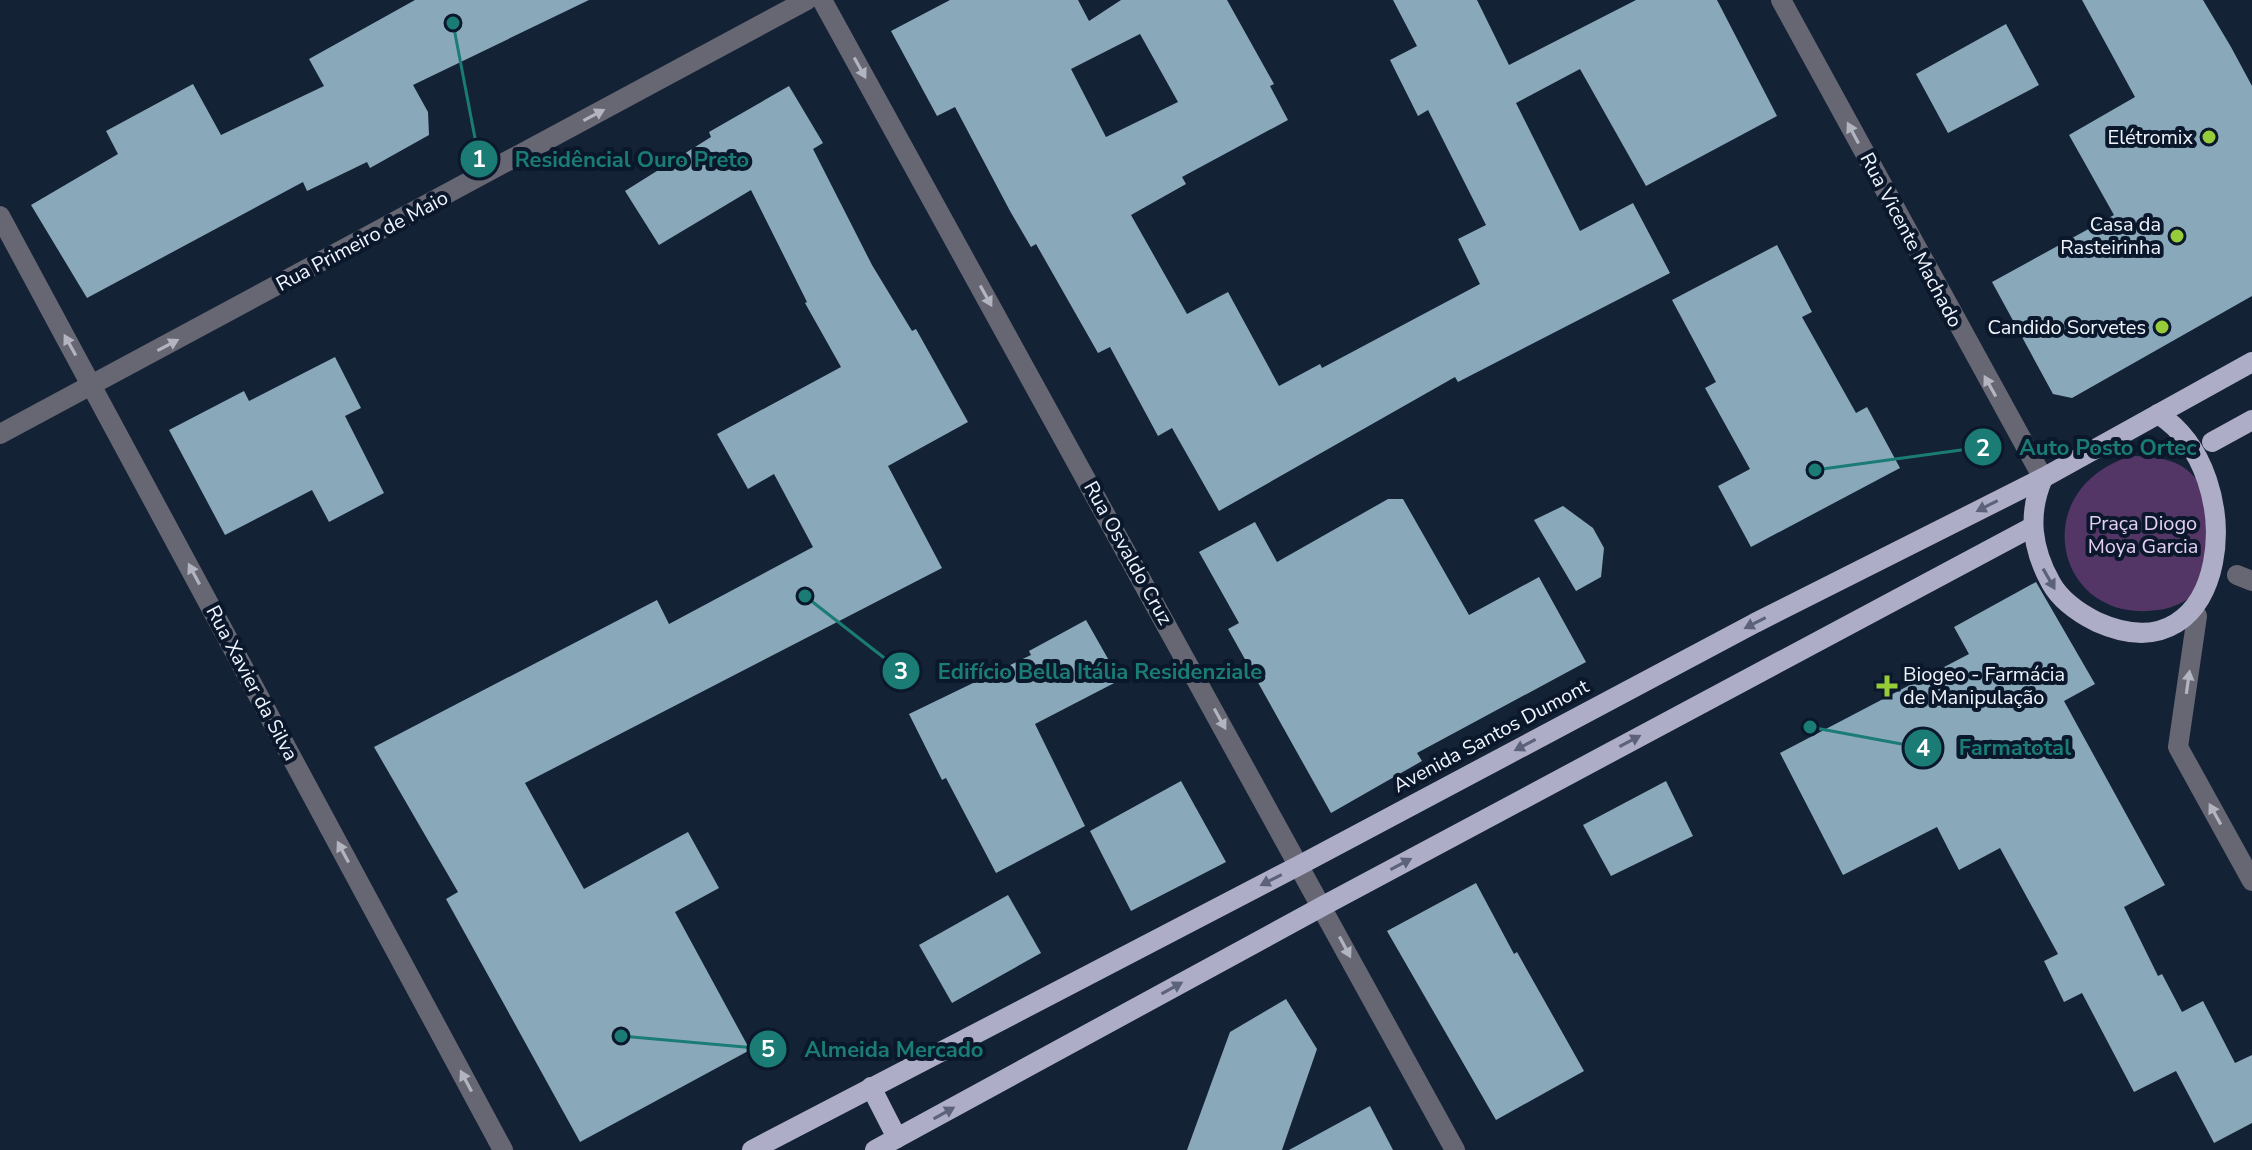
<svg xmlns="http://www.w3.org/2000/svg" width="2252" height="1150" font-family="'Nunito Sans',sans-serif">
	<style>
		.green { fill: #533665 }
		.building { fill: #89a9ba; fill-rule: evenodd }
		.lines { fill: none; stroke-linecap: round; stroke-linejoin: round }
		.minor { stroke: #676773; stroke-width: 20 }
		.major { stroke: #adadc7; stroke-width: 20 }
		.oneway { fill: #b2b5bf }
		.oneway2 { fill: #5c627a }
		.poi-dot { fill: #96cc3a; stroke: #0b182c; stroke-width: 3 }
		.labels { text-anchor: middle; dominant-baseline: central; stroke-width: 8; stroke-linejoin: round; paint-order: stroke }
		.poi-label { font-size: 20px; fill: #f0f5fe; stroke: #0b182c; text-anchor: end }
		.street-label { font-size: 20px; fill: #f0f5fe; stroke: #0b182c }
		.park-label { font-size: 20px; fill: #e5cff5; stroke: #0b182c }
		.leader { fill: none; stroke: #1a7c75; stroke-width: 3 }
		.callout-dot { fill: #1a7c75; stroke: #0b182c; stroke-width: 3 }
		.mark-label { font-size: 24px; text-anchor: middle; font-weight: bold; fill: #fff }
		.callout-label { font-size: 22px; text-anchor: middle; font-weight: bold; fill: #1a7c75; stroke: #0b182c; stroke-width: 8; stroke-linejoin: round; paint-order: stroke }
	</style>
	<rect width="100%" height="100%" fill="#142236"/>
	<path class="green" d="M2131 456C2192 456 2200 478 2222 529 2212 549 2205 579 2191 596 2185 603 2168 609 2158 610 2056 625 2024 490 2131 456Z"/>
	<g class="building">
		<polygon points="415,0 589,0 413,85 428,112 429,135 370,168 367,162 307,191 303,182 87,298 31,205 118,154 106,131 193,84 221,135 324,86 309,59"/>
		<path d="M950 0H1078L1089 21 1121 0H1227L1274 84 1270 86 1288 120 1182 177 1186 184 1131 215 1187 314 1228 292 1279 386 1320 364 1322 368 1480 284 1458 239 1486 225 1428 110 1418 116 1390 60 1417 46 1393 0H1477L1509 65 1636 0H1717L1777 116 1646 186 1580 69 1516 103 1580 231 1633 203 1670 273 1458 382 1455 377 1219 511 1172 428 1158 436 1110 347 1098 353 1036 244 1031 247 1010 211 955 107 937 116 891 31ZM1140 34 1178 102 1106 137 1071 69Z"/>
		<polygon points="2082,0 2203,0 2231,47 2252,86 2252,296 2072,398 2053,394 1992,282 2114,215 2069,135 2135,97"/>
		<polygon points="2006,24 2039,85 1948,133 1916,74"/>
		<polygon points="789,86 823,143 813,149 872,265 912,331 916,329 968,422 888,466 942,568 525,783 584,889 688,832 719,888 675,912 750,1050 580,1142 446,899 458,892 374,747 657,600 669,624 813,547 774,474 748,489 717,434 841,367 805,303 807,302 751,190 659,245 625,191 711,137 709,132"/>
		<polygon points="1777,245 1812,312 1802,317 1856,413 1867,407 1900,468 1751,547 1718,486 1750,469 1705,388 1716,382 1672,300"/>
		<polygon points="335,357 361,408 345,416 384,493 329,522 312,490 225,535 169,430 244,391 249,401"/>
		<polygon points="1388,499 1403,499 1469,615 1539,577 1586,662 1417,753 1422,761 1331,813 1228,629 1239,623 1199,552 1255,522 1277,562"/>
		<polygon points="1563,506 1593,528 1604,548 1601,577 1576,591 1534,520"/>
		<polygon points="2036,582 2095,684 2064,701 2165,885 2124,907 2158,976 2162,974 2182,1012 2203,1001 2235,1063 2252,1055 2252,1123 2214,1143 2176,1071 2134,1092 2082,993 2064,1002 2044,961 2058,954 2000,848 1959,870 1937,827 1843,875 1780,753 1969,654 1954,627"/>
		<polygon points="1086,620 1120,680 1035,724 1085,826 996,873 946,778 942,780 909,714 1031,655 1029,651"/>
		<polygon points="1181,781 1226,862 1131,911 1090,831"/>
		<polygon points="1666,781 1693,836 1611,876 1583,825"/>
		<polygon points="1476,883 1514,954 1517,952 1584,1071 1496,1120 1387,931"/>
		<polygon points="1008,895 1041,953 952,1003 919,945"/>
		<polygon points="1286,999 1317,1049 1282,1150 1187,1150 1230,1032"/>
		<polygon points="1370,1106 1393,1150 1289,1150"/>
	</g>
	<g class="lines">
		<g class="minor">
			<polyline points="822,0 1455,1150"/>
			<polyline points="1781,0 2043,478"/>
			<polyline points="0,216 503,1150"/>
			<polyline points="0,434 807,0"/>
			<polyline points="2237,575 2252,581"/>
			<polyline points="2197,616 2178,747 2252,881"/>
		</g>
		<g class="major">
			<polyline points="2212,442 2252,420"/>
			<path d="M2043 478C2027 515 2032 549 2051 583 2061 601 2079 613 2097 622 2231 682 2252 473 2158 414"/>
			<polyline points="871,1087 897,1138"/>
			<polyline points="752,1150 1300,865 1755,623 2043,478 2252,362"/>
			<polyline points="875,1150 1323,906 2032,527"/>
		</g>
	</g>
	<defs><path id="oneway-solid" d="M-6-.8H1V-3.2L6.5 0L1 3.2V.8H-6Z" transform="scale(2)"/></defs>
	<g class="oneway">
		<use href="#oneway-solid" transform="translate(860 68) rotate(61)"/>
		<use href="#oneway-solid" transform="translate(594 115) rotate(-28)"/>
		<use href="#oneway-solid" transform="translate(1853 133) rotate(-118)"/>
		<use href="#oneway-solid" transform="translate(986 296) rotate(61)"/>
		<use href="#oneway-solid" transform="translate(70 345) rotate(-119)"/>
		<use href="#oneway-solid" transform="translate(168 345) rotate(-28)"/>
		<use href="#oneway-solid" transform="translate(1990 386) rotate(-119)"/>
		<use href="#oneway-solid" transform="translate(194 574) rotate(-118)"/>
		<use href="#oneway-solid" transform="translate(2188 682) rotate(-82)"/>
		<use href="#oneway-solid" transform="translate(1220 719) rotate(61)"/>
		<use href="#oneway-solid" transform="translate(2215 814) rotate(-119)"/>
		<use href="#oneway-solid" transform="translate(343 852) rotate(-118)"/>
		<use href="#oneway-solid" transform="translate(1345 947) rotate(62)"/>
		<use href="#oneway-solid" transform="translate(466 1081) rotate(-118)"/>
	</g>
	<g class="oneway2">
		<use href="#oneway-solid" transform="translate(1987 506) rotate(153)"/>
		<use href="#oneway-solid" transform="translate(2049 579) rotate(60)"/>
		<use href="#oneway-solid" transform="translate(1755 623) rotate(153)"/>
		<use href="#oneway-solid" transform="translate(1630 741) rotate(-28)"/>
		<use href="#oneway-solid" transform="translate(1525 745) rotate(152)"/>
		<use href="#oneway-solid" transform="translate(1401 864) rotate(-28)"/>
		<use href="#oneway-solid" transform="translate(1271 880) rotate(153)"/>
		<use href="#oneway-solid" transform="translate(1172 988) rotate(-29)"/>
		<use href="#oneway-solid" transform="translate(944 1113) rotate(-29)"/>
	</g>
	<g class="poi-dot">
		<circle cx="2209" cy="137" r="8"/>
		<circle cx="2177" cy="236" r="8"/>
		<circle cx="2162" cy="327" r="8"/>
		<path d="M1883 674h8v8h8v8h-8v8h-8v-8h-8v-8h8z"/>
	</g>
	<g class="labels">
		<g class="poi-label">
			<text x="2193" y="137">Elétromix</text>
			<text x="2161" y="224">Casa da<tspan x="2161" dy="23">Rasteirinha</tspan></text>
			<text x="2146" y="327">Candido Sorvetes</text>
			<text x="1903" y="674" text-anchor="start">Biogeo - Farmácia<tspan x="1903" dy="23">de Manipulação</tspan></text>
		</g>
		<g class="street-label">
			<text transform="translate(1911 240) rotate(62)">Rua Vicente Machado</text>
			<text transform="translate(362 241) rotate(-28)">Rua Primeiro de Maio</text>
			<text transform="translate(1128 553) rotate(61)">Rua Osvaldo Cruz</text>
			<text transform="translate(252 683) rotate(62)">Rua Xavier da Silva</text>
			<text transform="translate(1491 736) rotate(-28)">Avenida Santos Dumont</text>
		</g>
		<g class="park-label">
			<text x="2143" y="523">Praça Diogo<tspan x="2143" dy="23">Moya Garcia</tspan></text>
		</g>
	</g>
	<path class="leader" d="M453 23L479 159M1815 470L1983 447M805 596L901 671M1810 727L1923 748M621 1036L768 1049"/>
	<g class="callout-dot">
		<circle cx="453" cy="23" r="8"/>
		<circle cx="1815" cy="470" r="8"/>
		<circle cx="805" cy="596" r="8"/>
		<circle cx="1810" cy="727" r="8"/>
		<circle cx="621" cy="1036" r="8"/>
		<circle cx="479" cy="159" r="20"/>
		<circle cx="1983" cy="447" r="20"/>
		<circle cx="901" cy="671" r="20"/>
		<circle cx="1923" cy="748" r="20"/>
		<circle cx="768" cy="1049" r="20"/>
	</g>
	<g class="mark-label">
		<text x="479" y="167">1</text>
		<text x="1983" y="456">2</text>
		<text x="901" y="679">3</text>
		<text x="1923" y="756">4</text>
		<text x="768" y="1057">5</text>
	</g>
	<g class="callout-label">
		<text x="632" y="167">Residêncial Ouro Preto</text>
		<text x="2108" y="455">Auto Posto Ortec</text>
		<text x="1100" y="679">Edifício Bella Itália Residenziale</text>
		<text x="2015" y="755">Farmatotal</text>
		<text x="894" y="1057">Almeida Mercado</text>
	</g>
</svg>
